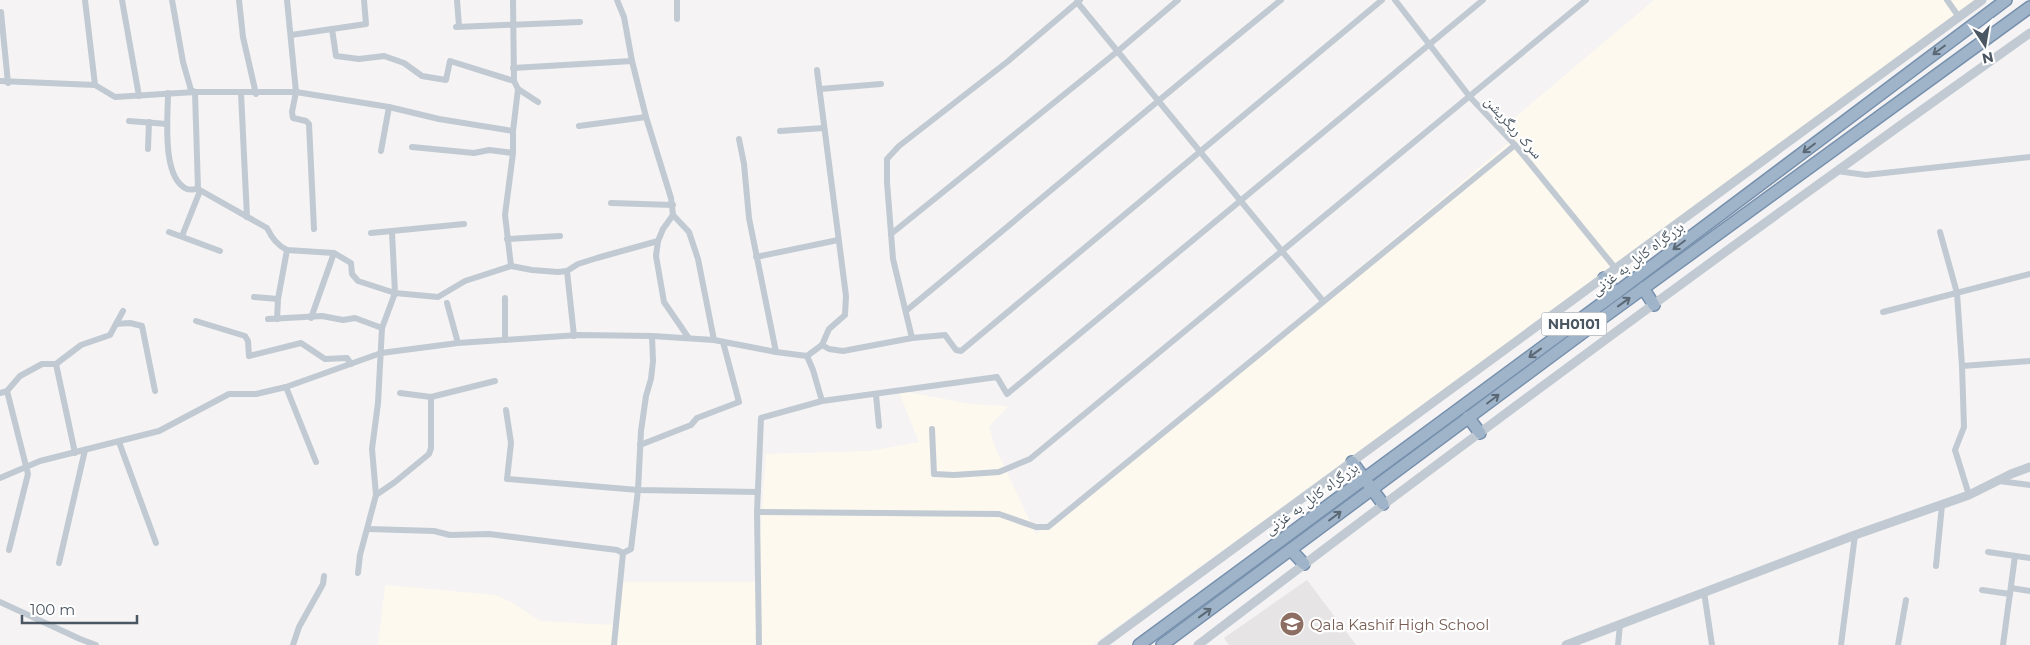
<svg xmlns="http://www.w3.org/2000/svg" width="2030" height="645" font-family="Montserrat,'Noto Naskh Arabic',sans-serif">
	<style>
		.commercial { fill: #fdf9ef }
		.education { fill: #e6e4e5 }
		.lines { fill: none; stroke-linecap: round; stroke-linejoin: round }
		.trunk-casing { stroke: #7690ad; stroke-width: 14 }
		.minor { stroke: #c1cad2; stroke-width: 6 }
		.tertiary { stroke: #c1cad2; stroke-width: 9 }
		.trunk { stroke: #9fb4c9; stroke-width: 11 }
		.oneway { stroke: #5b6976 }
		.labels { text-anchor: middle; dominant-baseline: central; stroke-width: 4.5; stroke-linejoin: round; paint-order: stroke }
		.shield { fill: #fff; stroke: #808990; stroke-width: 1 }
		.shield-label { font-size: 14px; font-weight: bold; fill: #4a5661 }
		.street-label { font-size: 15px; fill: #4a5661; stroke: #fff }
		.education-label { font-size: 15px; fill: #785e54; stroke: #fff; text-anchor: start }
	</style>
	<rect width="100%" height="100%" fill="#f5f3f3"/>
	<polygon class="commercial" points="1654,0 1981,0 1092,645 378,645 385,585 496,595 513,603 540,621 613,625 619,582 757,582 766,454 870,451 919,442 898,390 970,404 1008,406 989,427 995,447 1036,534 1209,394 1513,139 1512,120"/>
	<polygon class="education" points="1307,580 1356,645 1229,645 1224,638"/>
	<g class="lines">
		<defs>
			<g id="trunk">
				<polyline points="1604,278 1616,293"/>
				<polyline points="1643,288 1654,305"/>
				<polyline points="1468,417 1480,433"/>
				<polyline points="1352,462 1383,504"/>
				<polyline points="1291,550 1304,564"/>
				<polyline points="1139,645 1616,293 2006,0"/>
				<polyline points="1162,645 1608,314 2030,7"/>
			</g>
		</defs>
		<use href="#trunk" class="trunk-casing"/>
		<g class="minor">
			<polyline points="85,0 95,85"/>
			<polyline points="122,0 139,96"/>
			<polyline points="172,0 183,62 191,90 195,92 198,189"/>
			<polyline points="239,0 243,37 256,94"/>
			<polyline points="287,0 296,92 292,112 293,118 306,121 309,124 314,229"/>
			<polyline points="457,0 459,26"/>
			<polyline points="513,0 514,81 518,89 538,102"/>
			<polyline points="617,0 624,17 632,61 646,117 671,198 673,215 689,232 698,259 714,340"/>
			<polyline points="1080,0 1007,62 899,146 887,159 887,182 893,259 912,338 945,335 956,350 961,351 1382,0"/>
			<polyline points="1395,0 1470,97 1515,145 1616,269"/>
			<polyline points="1947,0 1959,17"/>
			<polyline points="1077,2 1323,301"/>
			<polyline points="1,12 8,83"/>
			<polyline points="677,19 677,0"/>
			<polyline points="456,27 580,22"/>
			<polyline points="332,29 366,24 364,0"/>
			<polyline points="291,35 332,29 336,56 359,59 384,56 404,63 422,76 446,80 450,61 514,81"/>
			<polyline points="513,68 632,61"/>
			<polyline points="0,81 95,85 115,97 195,92 296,92 389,107 439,119 513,131"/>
			<polyline points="820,89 881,84"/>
			<path d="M168 93C168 116 161 178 187 189 190 190 195 189 198 189L267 228C272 238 277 245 287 250L334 253 351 263 352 274 358 281 395 293 438 297 465 281 511 266 532 270 558 272 567 271 578 264 597 258 658 241 663 229 673 215"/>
			<polyline points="241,93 247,217"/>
			<polyline points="129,121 167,124"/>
			<polyline points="579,126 646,117"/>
			<polyline points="780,131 824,128"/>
			<polyline points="739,139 744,164 749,218 776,352"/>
			<polyline points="412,147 474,153 489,150 513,153"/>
			<polyline points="148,149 149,122"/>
			<polyline points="381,151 389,107"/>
			<polyline points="1837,171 1866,175 2030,157"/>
			<polyline points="611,203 673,205"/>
			<polyline points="169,232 220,251"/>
			<polyline points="1940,232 1957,293 1962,366"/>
			<polyline points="371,233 464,224"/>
			<polyline points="891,234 1118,51 1178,0"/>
			<polyline points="182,236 200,191"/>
			<polyline points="507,239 560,236"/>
			<polyline points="658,241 656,256 664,302 688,337"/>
			<polyline points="756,257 838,240"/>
			<polyline points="511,266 505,215 513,153 513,131 518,89"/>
			<polyline points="567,271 574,336"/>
			<polyline points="254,297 278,299"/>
			<polyline points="447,303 458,343"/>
			<path d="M907 310C1032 207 1155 102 1281 0"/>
			<polyline points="1883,312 2030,274"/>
			<polyline points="311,318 334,253"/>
			<polyline points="268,319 322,316 343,320 355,318 382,328"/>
			<polyline points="277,319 278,299 287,250"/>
			<polyline points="196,321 245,336 248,341 249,356 301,343 325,359 347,358 351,364"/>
			<polyline points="116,324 130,323 142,326 155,391"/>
			<polyline points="505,340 505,298"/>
			<polyline points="822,345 829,349 843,351 912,338"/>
			<polyline points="807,356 822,345 829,329 845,315 846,296 817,70"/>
			<polyline points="56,364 75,453"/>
			<polyline points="286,387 316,462"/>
			<polyline points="7,391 28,474 9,550"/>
			<polyline points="0,393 7,391 20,376 42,364 56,364 81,345 110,335 123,311"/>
			<polyline points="400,393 431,397 495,381"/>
			<polyline points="876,395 879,426"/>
			<polyline points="506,410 511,443 507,479 638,490 758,492"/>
			<polyline points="932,429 934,474 954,475 999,472 1030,459 1586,0"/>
			<polyline points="119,442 156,543"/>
			<polyline points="640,445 691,425 697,418 739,402 723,342"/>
			<polyline points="0,478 40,461 159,431 229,394 256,394 286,387 381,353 458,343 579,335 652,336 714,340 776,352 807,356 813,370 822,401"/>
			<polyline points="1999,481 2030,485"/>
			<polyline points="376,495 395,482 429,454 431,448 431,397"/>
			<polyline points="1969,495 1955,450 1964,427 1962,366 2030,361"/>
			<polyline points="757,512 999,514 1036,527 1048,527 1515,145"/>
			<polyline points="368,529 434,531 450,535 489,534 617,550 623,553 614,645"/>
			<polyline points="1988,552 2030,558"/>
			<polyline points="623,553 631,549 638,490 641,431 646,396 651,379 653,361 652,336"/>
			<polyline points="59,563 85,450"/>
			<polyline points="1936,566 1942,505"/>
			<polyline points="358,573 360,555 376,495 372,449 378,403 382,328 395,293 392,232"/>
			<polyline points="2011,588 2030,591"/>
			<polyline points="1982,590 2010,594"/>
			<polyline points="1704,592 1712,645"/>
			<polyline points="0,602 80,639 96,645"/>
			<polyline points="293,645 299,627 323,584 324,576"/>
			<polyline points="759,645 757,512 761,418 822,401 997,377 1007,394 1483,0"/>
			<polyline points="1618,645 1620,625"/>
			<polyline points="1841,645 1855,535"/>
			<polyline points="1898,645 1906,600"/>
			<polyline points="2003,645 2015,556"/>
		</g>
		<g class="tertiary">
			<polyline points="1102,645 1982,0"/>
			<path d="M1198 645C1472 436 1749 232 2030 33"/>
			<polyline points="1566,645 1855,535 1969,495 2011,474 2030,467"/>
		</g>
		<use href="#trunk" class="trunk"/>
	</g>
	<defs><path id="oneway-shaft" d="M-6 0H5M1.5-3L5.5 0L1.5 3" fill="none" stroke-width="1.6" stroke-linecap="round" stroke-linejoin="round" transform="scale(1.25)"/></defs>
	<g class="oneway">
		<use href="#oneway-shaft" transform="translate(1939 50) rotate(143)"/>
		<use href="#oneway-shaft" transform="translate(1809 148) rotate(143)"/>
		<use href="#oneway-shaft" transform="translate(1679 245) rotate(143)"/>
		<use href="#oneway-shaft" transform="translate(1624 302) rotate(-36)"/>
		<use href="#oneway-shaft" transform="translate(1535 353) rotate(144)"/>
		<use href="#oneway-shaft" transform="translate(1493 399) rotate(-37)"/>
		<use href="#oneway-shaft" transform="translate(1335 516) rotate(-37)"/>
		<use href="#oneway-shaft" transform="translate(1205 613) rotate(-36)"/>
	</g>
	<defs>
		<symbol id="school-disc" viewBox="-11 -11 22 22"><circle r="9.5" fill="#8d6e63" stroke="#fff"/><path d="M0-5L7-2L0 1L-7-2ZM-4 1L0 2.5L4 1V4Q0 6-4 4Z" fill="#fff"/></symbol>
	</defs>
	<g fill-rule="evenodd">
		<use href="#school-disc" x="1278" y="610" width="28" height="28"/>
	</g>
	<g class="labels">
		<rect class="shield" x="1541.5" y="312.5" width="65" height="23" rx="4"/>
		<g class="shield-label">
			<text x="1574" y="324">NH0101</text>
		</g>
		<g class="street-label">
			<text transform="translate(1514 127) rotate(48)">سرک ریگریشن</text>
			<text transform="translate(1637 258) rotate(-37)">بزرگراه کابل به غزنی</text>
			<text transform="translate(1311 498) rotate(-36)">بزرگراه کابل به غزنی</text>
		</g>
		<g class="education-label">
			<text x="1310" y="624">Qala Kashif High School</text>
		</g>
	</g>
	<g transform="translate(1985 45) rotate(168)" stroke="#ffffff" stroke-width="4" paint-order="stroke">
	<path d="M0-4L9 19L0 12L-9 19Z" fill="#4a5661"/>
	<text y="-8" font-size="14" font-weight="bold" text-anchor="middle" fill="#4a5661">N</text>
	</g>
	<path d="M22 615v8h115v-8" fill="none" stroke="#4a5661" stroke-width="2.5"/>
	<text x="30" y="615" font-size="15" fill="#4a5661" stroke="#ffffff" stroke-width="4" paint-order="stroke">100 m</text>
</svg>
